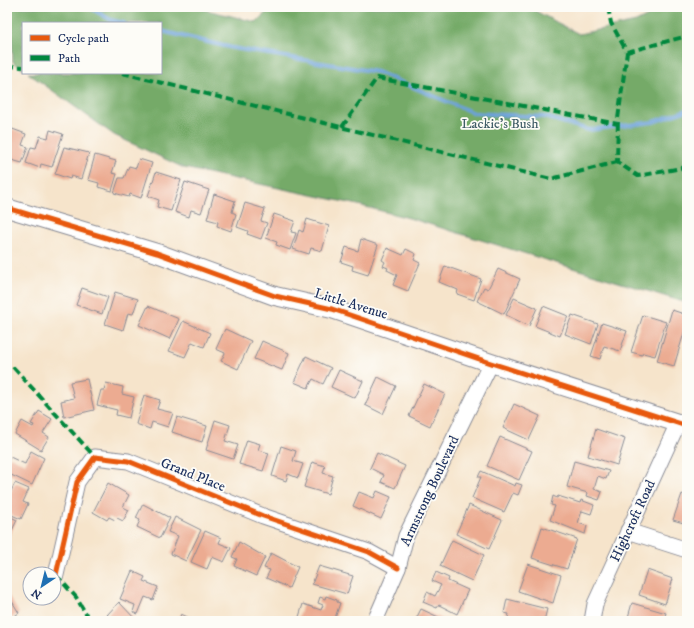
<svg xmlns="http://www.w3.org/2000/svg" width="694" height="628" font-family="'IM FELL DW Pica',serif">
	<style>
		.forest { fill: #75aa68; stroke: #486c63 }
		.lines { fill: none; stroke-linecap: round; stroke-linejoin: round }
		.stream { stroke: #6ca1d9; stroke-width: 4 }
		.building { fill: #ecab91 }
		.minor-casing { stroke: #888a94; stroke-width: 17 }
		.tertiary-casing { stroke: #888a94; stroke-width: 20 }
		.minor { stroke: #fff; stroke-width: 15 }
		.tertiary { stroke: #fff; stroke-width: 18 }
		.quiet { stroke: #00873e; stroke-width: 4; stroke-dasharray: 8 4; stroke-linecap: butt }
		.cycleway-casing { stroke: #fdfcf7; stroke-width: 8 }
		.cycleway { stroke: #e8590c; stroke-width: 5 }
		.labels { text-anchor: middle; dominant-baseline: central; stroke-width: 3.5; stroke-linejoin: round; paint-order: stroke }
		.park-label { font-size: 14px; fill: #3f5c66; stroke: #fdfcf7 }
		.street-label { font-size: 14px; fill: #1b2f5e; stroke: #fdfcf7 }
	</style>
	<rect width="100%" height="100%" fill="#fdfcf7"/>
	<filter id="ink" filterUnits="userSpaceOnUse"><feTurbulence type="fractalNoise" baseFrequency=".025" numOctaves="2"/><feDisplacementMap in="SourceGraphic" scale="8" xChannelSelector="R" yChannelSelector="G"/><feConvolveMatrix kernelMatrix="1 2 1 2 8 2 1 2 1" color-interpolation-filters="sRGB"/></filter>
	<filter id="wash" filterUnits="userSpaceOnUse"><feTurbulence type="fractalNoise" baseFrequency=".012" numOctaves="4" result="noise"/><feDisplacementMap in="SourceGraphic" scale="16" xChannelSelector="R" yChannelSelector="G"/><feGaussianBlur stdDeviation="0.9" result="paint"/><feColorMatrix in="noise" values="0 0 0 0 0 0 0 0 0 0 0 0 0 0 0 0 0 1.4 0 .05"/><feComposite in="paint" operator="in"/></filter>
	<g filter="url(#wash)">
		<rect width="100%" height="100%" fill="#f6e4cb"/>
		<polygon class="forest" points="10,7 194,7 256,22 272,7 528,7 579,34 636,22 666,7 687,7 687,303 409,218 354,204 184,168 114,135 28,73 161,73 161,23 23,23 23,69 13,62"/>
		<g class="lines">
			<g class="stream">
				<polyline points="7,7 9,7"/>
				<polyline points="89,7 111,20 124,23"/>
				<polyline points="161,31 233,48 377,72 474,113 545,117 589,130 653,122 687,110"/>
			</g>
		</g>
		<g id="blocks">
			<g class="building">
				<polygon points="7,127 26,134 22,145 28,147 22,163 8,159"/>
				<polygon points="50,130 63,134 52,167 41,164 40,168 26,163 31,147 36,148 40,136 48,138"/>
				<polygon points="64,147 89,153 81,179 71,176 70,179 55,174"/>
				<polygon points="95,155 116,161 112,173 117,174 112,191 98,187 99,183 88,180"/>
				<polygon points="139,159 152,163 141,198 130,194 129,197 114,193 119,178 124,178 129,166 136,168"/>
				<polygon points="156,172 181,180 171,211 157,207 159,200 148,196"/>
				<polygon points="185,182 209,190 201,213 191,210 189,217 175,212"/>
				<polygon points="214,194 235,201 232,212 236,214 231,231 217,226 218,222 207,219"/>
				<polygon points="245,203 265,209 261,221 267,223 261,239 247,234 248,231 237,227"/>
				<polygon points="274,214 295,221 291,232 296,233 290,250 276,245 277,242 266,238"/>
				<polygon points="307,219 329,226 322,251 311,248 309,254 293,249 299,230 303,232"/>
				<polygon points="361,239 378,245 368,275 352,270 353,266 341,262 346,247 358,251"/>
				<polygon points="387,248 403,255 406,249 416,254 414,260 420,263 408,291 393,285 397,275 387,270 388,268 383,266 385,262 382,260"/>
				<polygon points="445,266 481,279 474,300 457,294 458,290 439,282"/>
				<polygon points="498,269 520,279 504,314 477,301 484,287 488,289"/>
				<polygon points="82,288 108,297 102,314 76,305"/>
				<polygon points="115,292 138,299 133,314 128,313 123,330 105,324"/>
				<polygon points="514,298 537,308 529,326 506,315"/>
				<polygon points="148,306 179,319 170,339 139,325"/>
				<polygon points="543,306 568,316 560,336 535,326"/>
				<polygon points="672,310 687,315 687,323 674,366 657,361"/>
				<polygon points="572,315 598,324 591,344 565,334"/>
				<polygon points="643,315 666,322 655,356 643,353 642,355 631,352"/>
				<polygon points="183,321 210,333 204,347 192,342 185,357 169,351"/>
				<polygon points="602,323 627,331 620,351 604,346 600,359 591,356"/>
				<polygon points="225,329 251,341 238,369 221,361 225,353 216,349"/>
				<polygon points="262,341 289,353 282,370 254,359"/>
				<polygon points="306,356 331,368 323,384 313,379 308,388 294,382"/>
				<polygon points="339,370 363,381 355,398 331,387"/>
				<polygon points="378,377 396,386 383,414 365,405"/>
				<polygon points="87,379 94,410 64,417 61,401 74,398 70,382"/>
				<polygon points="106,383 123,387 122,394 134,397 129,418 116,415 117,410 97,405 101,390 104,390"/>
				<polygon points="424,384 445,394 430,426 409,416"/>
				<polygon points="144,395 160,400 157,409 173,413 168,427 152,422 150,429 136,424"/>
				<polygon points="514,404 540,416 529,440 503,428"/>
				<polygon points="39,411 52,419 43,433 49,437 41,450 15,434 22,421 33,427 34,425 31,424"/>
				<polygon points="177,417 207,426 202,442 172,432"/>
				<polygon points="215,420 230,425 225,441 238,445 233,459 206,450"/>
				<polygon points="596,429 625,439 617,465 588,456"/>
				<polygon points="500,437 532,451 519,480 487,466"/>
				<polygon points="247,440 260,444 258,450 269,453 263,471 239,464"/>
				<polygon points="281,446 296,451 293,461 303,464 298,478 288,474 286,481 272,476"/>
				<polygon points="31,451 44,458 32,485 7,473 7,463 10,457 25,464"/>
				<polygon points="377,453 405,466 395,488 381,482 384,475 370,468"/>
				<polygon points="574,461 609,471 606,479 598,476 594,489 602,492 599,500 587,496 588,493 567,487"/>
				<polygon points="312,462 325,466 323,473 333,476 328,494 304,487"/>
				<polygon points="481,471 515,486 516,483 522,485 518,495 513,493 504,512 472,498 481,477 478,477"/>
				<polygon points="15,483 29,489 23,502 28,504 21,519 7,513 7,494 9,495"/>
				<polygon points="108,483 129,495 123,507 129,510 123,521 117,518 115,520 109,517 107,520 93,512"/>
				<polygon points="377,491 391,497 381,519 353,506 359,492 374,498"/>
				<polygon points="682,494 687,496 687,524 673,520"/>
				<polygon points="553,496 557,498 558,496 580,503 581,500 594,505 591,514 582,511 578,523 587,526 585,534 550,520 555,506 551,505"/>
				<polygon points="143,504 170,518 160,538 137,527 140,520 136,518"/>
				<polygon points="469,505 502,520 489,549 456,534"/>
				<polygon points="7,515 17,520 7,541"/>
				<polygon points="175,517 201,530 186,561 171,554 178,536 168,532"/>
				<polygon points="542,527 577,539 567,569 532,558"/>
				<polygon points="205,531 221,538 219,543 231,548 224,562 212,557 207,569 191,562"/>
				<polygon points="452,540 484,555 472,581 440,566"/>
				<polygon points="239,542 265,557 256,576 234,566 237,559 232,557"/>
				<polygon points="271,553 298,567 289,588 266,578 270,570 264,568"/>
				<polygon points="528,564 561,575 553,603 518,591"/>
				<polygon points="319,566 353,576 347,594 312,584"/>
				<polygon points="647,570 673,579 665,604 639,595"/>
				<polygon points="132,571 145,577 143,581 158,587 153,600 145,597 138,614 133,612 135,605 120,599"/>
				<polygon points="436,572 449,578 448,581 468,590 457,614 439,605 437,608 423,602 427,592 435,596 441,585 432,581"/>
				<polygon points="7,593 19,613 7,621"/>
				<polygon points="326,596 337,600 337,602 340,603 334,621 298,620 303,604 321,610 323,605 318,603 320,597 325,599"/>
				<polygon points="507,599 547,609 544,621 507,621 509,614 504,613"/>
				<polygon points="119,602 137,621 108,621 111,618 107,615"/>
				<polygon points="632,603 666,613 663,621 627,621"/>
				<polygon points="421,609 447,621 415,621"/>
				<polygon points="181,614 196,621 178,621"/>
			</g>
		</g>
	</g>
	<g filter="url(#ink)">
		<use href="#blocks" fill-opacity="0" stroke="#888a94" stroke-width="1"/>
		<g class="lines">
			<defs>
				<g id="minor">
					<polyline points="628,531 687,550"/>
					<polyline points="56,575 77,482 95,457 128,461 263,516 369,552 398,568"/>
					<polyline points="375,621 398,568 406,536 491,363"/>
					<polyline points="592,621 595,604 678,423"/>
				</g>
				<polyline id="tertiary" points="7,208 157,253 275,296 332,309 491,363 687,426"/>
			</defs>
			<use href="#minor" class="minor-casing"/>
			<use href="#tertiary" class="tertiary-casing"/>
			<use href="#minor" class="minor"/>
			<use href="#tertiary" class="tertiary"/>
			<g class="quiet">
				<polyline points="608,7 611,23 627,52 618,119 617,162 638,176 687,167"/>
				<polyline points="627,52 687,36"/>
				<polyline points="7,66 23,67"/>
				<polyline points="122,73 551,179 617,162"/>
				<polyline points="342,127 377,78 618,124"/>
				<polyline points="13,367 95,457"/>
				<polyline points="56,575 76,597 90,621"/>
			</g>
			<defs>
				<g id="cycleway">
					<polyline points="7,208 157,253 275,296 332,309 491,363 687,426"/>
					<polyline points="56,575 77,482 95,457 128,461 263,516 369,552 398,568"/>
				</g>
			</defs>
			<use href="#cycleway" class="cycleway-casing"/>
			<use href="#cycleway" class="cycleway"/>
		</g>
	</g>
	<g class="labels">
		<g class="park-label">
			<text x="500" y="124">Lackie's Bush</text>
		</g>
		<g class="street-label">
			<text transform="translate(351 304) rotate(17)">Little Avenue</text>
			<text transform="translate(193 475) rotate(22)">Grand Place</text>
			<text transform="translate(430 491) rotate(-65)">Armstrong Boulevard</text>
			<text transform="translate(633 521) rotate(-65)">Highcroft Road</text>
		</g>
	</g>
	<rect width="694" height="628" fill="none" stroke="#fdfcf7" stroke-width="24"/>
	<rect x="22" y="22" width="140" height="52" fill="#fdfcf7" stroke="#a3aaba"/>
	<rect x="30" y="35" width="20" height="6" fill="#e8590c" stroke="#a3aaba"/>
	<text x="58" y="42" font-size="12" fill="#1b2f5e">Cycle path</text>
	<rect x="30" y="55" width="20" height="6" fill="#00873e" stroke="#a3aaba"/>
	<text x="58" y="62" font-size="12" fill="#1b2f5e">Path</text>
	<g transform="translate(42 586) rotate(215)"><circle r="19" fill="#fdfcf7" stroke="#a3aaba"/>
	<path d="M0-3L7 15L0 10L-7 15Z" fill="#1f6fb2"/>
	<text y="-6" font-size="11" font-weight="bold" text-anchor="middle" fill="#1b2f5e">N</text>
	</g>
</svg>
